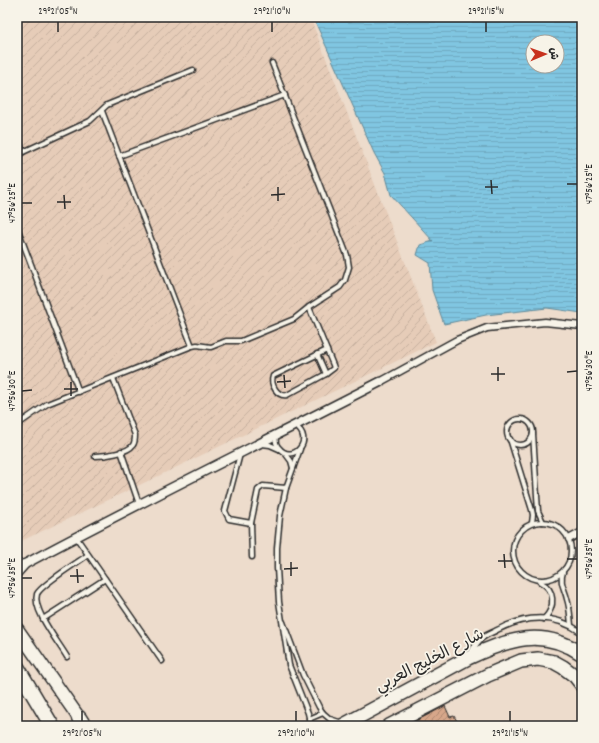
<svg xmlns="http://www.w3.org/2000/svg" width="599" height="743" font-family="Dekko,'Playpen Sans Arabic',sans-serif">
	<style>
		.industrial { fill: url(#industrial-furrows) }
		.water { fill: url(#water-rules); stroke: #5e8898; fill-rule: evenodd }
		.building { fill: url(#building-hatch); stroke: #2b2b2b }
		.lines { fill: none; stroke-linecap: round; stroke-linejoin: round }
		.service-casing { stroke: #2b2b2b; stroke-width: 7 }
		.pedestrian-casing { stroke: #2b2b2b; stroke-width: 9 }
		.minor-casing { stroke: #2b2b2b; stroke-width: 11 }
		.secondary-casing { stroke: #2b2b2b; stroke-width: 15 }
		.primary-casing { stroke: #2b2b2b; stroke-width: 16 }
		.trunk-casing { stroke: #2b2b2b; stroke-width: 17 }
		.service { stroke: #f7f3e8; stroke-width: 4 }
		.pedestrian { stroke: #f7f3e8; stroke-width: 6 }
		.minor { stroke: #f7f3e8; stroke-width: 8 }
		.secondary { stroke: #f7f3e8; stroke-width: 12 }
		.primary { stroke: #f7f3e8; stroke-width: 13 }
		.trunk { stroke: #f7f3e8; stroke-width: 14 }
		.ticks { fill: none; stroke: #2b2b2b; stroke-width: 1.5 }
		.labels { text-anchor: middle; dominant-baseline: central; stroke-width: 3.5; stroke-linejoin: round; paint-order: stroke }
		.street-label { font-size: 16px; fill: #2b2b2b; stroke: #f7f3e8 }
		.neatline { fill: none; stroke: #2b2b2b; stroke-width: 1.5 }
		.ticks-label { font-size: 10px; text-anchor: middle; fill: #2b2b2b }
	</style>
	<defs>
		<pattern id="industrial-furrows" width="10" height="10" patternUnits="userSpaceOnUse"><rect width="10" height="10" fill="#e6ccb8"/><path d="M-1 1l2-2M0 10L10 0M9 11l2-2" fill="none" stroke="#c5af9e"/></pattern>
		<pattern id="water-rules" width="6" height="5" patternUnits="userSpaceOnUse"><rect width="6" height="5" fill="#80c6e1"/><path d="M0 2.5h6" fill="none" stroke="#6faac1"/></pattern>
		<pattern id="building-hatch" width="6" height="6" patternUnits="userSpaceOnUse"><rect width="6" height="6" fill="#d7a78a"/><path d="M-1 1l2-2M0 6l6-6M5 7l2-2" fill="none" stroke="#af8871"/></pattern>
	</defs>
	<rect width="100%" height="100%" fill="#eddccc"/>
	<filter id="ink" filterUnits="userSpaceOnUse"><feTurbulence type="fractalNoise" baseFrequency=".025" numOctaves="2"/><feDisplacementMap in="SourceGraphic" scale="8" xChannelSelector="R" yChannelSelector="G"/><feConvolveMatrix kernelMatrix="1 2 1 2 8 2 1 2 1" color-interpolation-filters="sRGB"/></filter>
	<g filter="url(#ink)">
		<polygon class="industrial" points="17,17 310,17 436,342 125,492 17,543"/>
		<path class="water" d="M313 17H582V313L547 308 486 315 444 324 432 290 430 263 417 255 420 245 433 241 391 195 385 173 374 153ZM533 42H557V66H533Z"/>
		<polygon class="building" points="445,706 450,717 454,716 460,726 406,726"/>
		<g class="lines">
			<defs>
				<g id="service">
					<polyline points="102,111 192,346"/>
					<polyline points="17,137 23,152"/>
					<polyline points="17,156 23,152 90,121 107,105 193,70"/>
					<polyline points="119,156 285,95"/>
					<polyline points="17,227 79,392"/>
					<path d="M309 307 333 365 334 368 326 374 287 395C277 397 270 384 273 376L327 350"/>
					<polyline points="317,354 326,374"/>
					<circle cx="520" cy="432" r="13"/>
					<polyline points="17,425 47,404 192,346 197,345 211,347 226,341 241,341 294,319 309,307 340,287 345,280 349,267 347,255 272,63"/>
					<polyline points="533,434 538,511 543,522"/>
					<path d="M276 436C275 441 276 445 279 448 292 465 316 439 295 426"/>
					<polyline points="510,439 532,510 533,515 532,523"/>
					<polyline points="262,444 270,445 279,449"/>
					<polyline points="300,449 286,488 280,516 277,548 277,568 279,602 289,665 308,713 311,726"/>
					<polyline points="121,451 139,504"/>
					<polyline points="285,453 291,461 293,468"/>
					<polyline points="240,454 225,511 229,519 251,523"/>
					<path d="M95 456C104 456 128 453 133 445 135 442 135 439 135 435L113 378"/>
					<circle cx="542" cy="551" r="29"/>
					<polyline points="76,537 162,661"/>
					<polyline points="252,557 251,523 258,490 263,486 286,488"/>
					<path d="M563 572C559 583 565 589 567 599 570 608 570 616 571 625"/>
					<path d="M540 582C555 589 556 607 544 619"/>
					<polyline points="43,619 105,579"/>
					<polyline points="283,622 303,675 319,707 323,713 330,719 342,723"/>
					<path d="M471 651C474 647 477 643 481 639 485 635 492 633 497 630 526 615 555 613 582 633"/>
					<path d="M67 657C59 643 32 610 37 594 41 585 78 562 88 555"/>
					<polyline points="309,719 323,713"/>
				</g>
				<g id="pedestrian">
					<polyline points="380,382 457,340 487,328 545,322 582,326"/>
					<polyline points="569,539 582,532"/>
				</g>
				<g id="minor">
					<path d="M17 566 25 564C142 501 262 443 380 382"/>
					<polyline points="17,573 25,564"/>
				</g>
				<polyline id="secondary" points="17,629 84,725"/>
				<g id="primary">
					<path d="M342 726 468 658C508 639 543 627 582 654"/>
					<polyline points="389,726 488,675 521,661 538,659 554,662 563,667 575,676 582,685"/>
				</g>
				<g id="trunk">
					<polyline points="17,667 52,726"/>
					<polyline points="79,718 84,726"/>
				</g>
			</defs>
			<use href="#service" class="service-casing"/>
			<use href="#pedestrian" class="pedestrian-casing"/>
			<use href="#minor" class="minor-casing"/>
			<use href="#secondary" class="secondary-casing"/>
			<use href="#primary" class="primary-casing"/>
			<use href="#trunk" class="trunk-casing"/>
			<use href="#service" class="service"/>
			<use href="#pedestrian" class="pedestrian"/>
			<use href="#minor" class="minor"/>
			<use href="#secondary" class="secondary"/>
			<use href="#primary" class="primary"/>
			<use href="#trunk" class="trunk"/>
		</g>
	</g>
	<path class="ticks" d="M58 22V32M272 22V32M486 22V32M491 180 492 194M567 184H577M278 187V201M485 187H498M64 195 65 209M271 195 285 194M57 202H71M22 203H32M498 367V381M567 372 577 371M491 374H505M284 375 285 388M71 382V396M277 382 291 381M64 389H78M22 391 32 390M504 554 505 568M567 559H577M498 561H512M291 562V576M77 569 78 583M284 569 298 568M70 576H84M22 578H32M82 711V721M296 711V721M510 711V721"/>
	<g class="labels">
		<g class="street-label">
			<text transform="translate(430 661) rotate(-27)">شارع الخليج العربي</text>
		</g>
	</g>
	<rect width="599" height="743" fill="none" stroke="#f7f3e8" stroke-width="44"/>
	<g transform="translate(545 54) rotate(88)"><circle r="19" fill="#f7f3e8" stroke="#a5a39c"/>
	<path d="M0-3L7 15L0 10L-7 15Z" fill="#c8321e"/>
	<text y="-6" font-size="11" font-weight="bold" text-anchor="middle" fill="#2b2b2b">ش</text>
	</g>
	<rect x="22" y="22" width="555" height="699" class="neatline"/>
	<g class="ticks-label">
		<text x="58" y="14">29°21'05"N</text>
		<text x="272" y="14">29°21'10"N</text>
		<text x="486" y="14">29°21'15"N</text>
		<text transform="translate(588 184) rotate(-90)" y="4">47°56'25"E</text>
		<text transform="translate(11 203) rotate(-90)" y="4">47°56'25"E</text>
		<text transform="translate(588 371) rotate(-90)" y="4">47°56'30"E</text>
		<text transform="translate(11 391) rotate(-90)" y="4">47°56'30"E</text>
		<text transform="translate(588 559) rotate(-90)" y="4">47°56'35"E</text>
		<text transform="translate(11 578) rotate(-90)" y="4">47°56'35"E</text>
		<text x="82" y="736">29°21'05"N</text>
		<text x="296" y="736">29°21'10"N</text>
		<text x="510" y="736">29°21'15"N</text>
	</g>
</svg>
